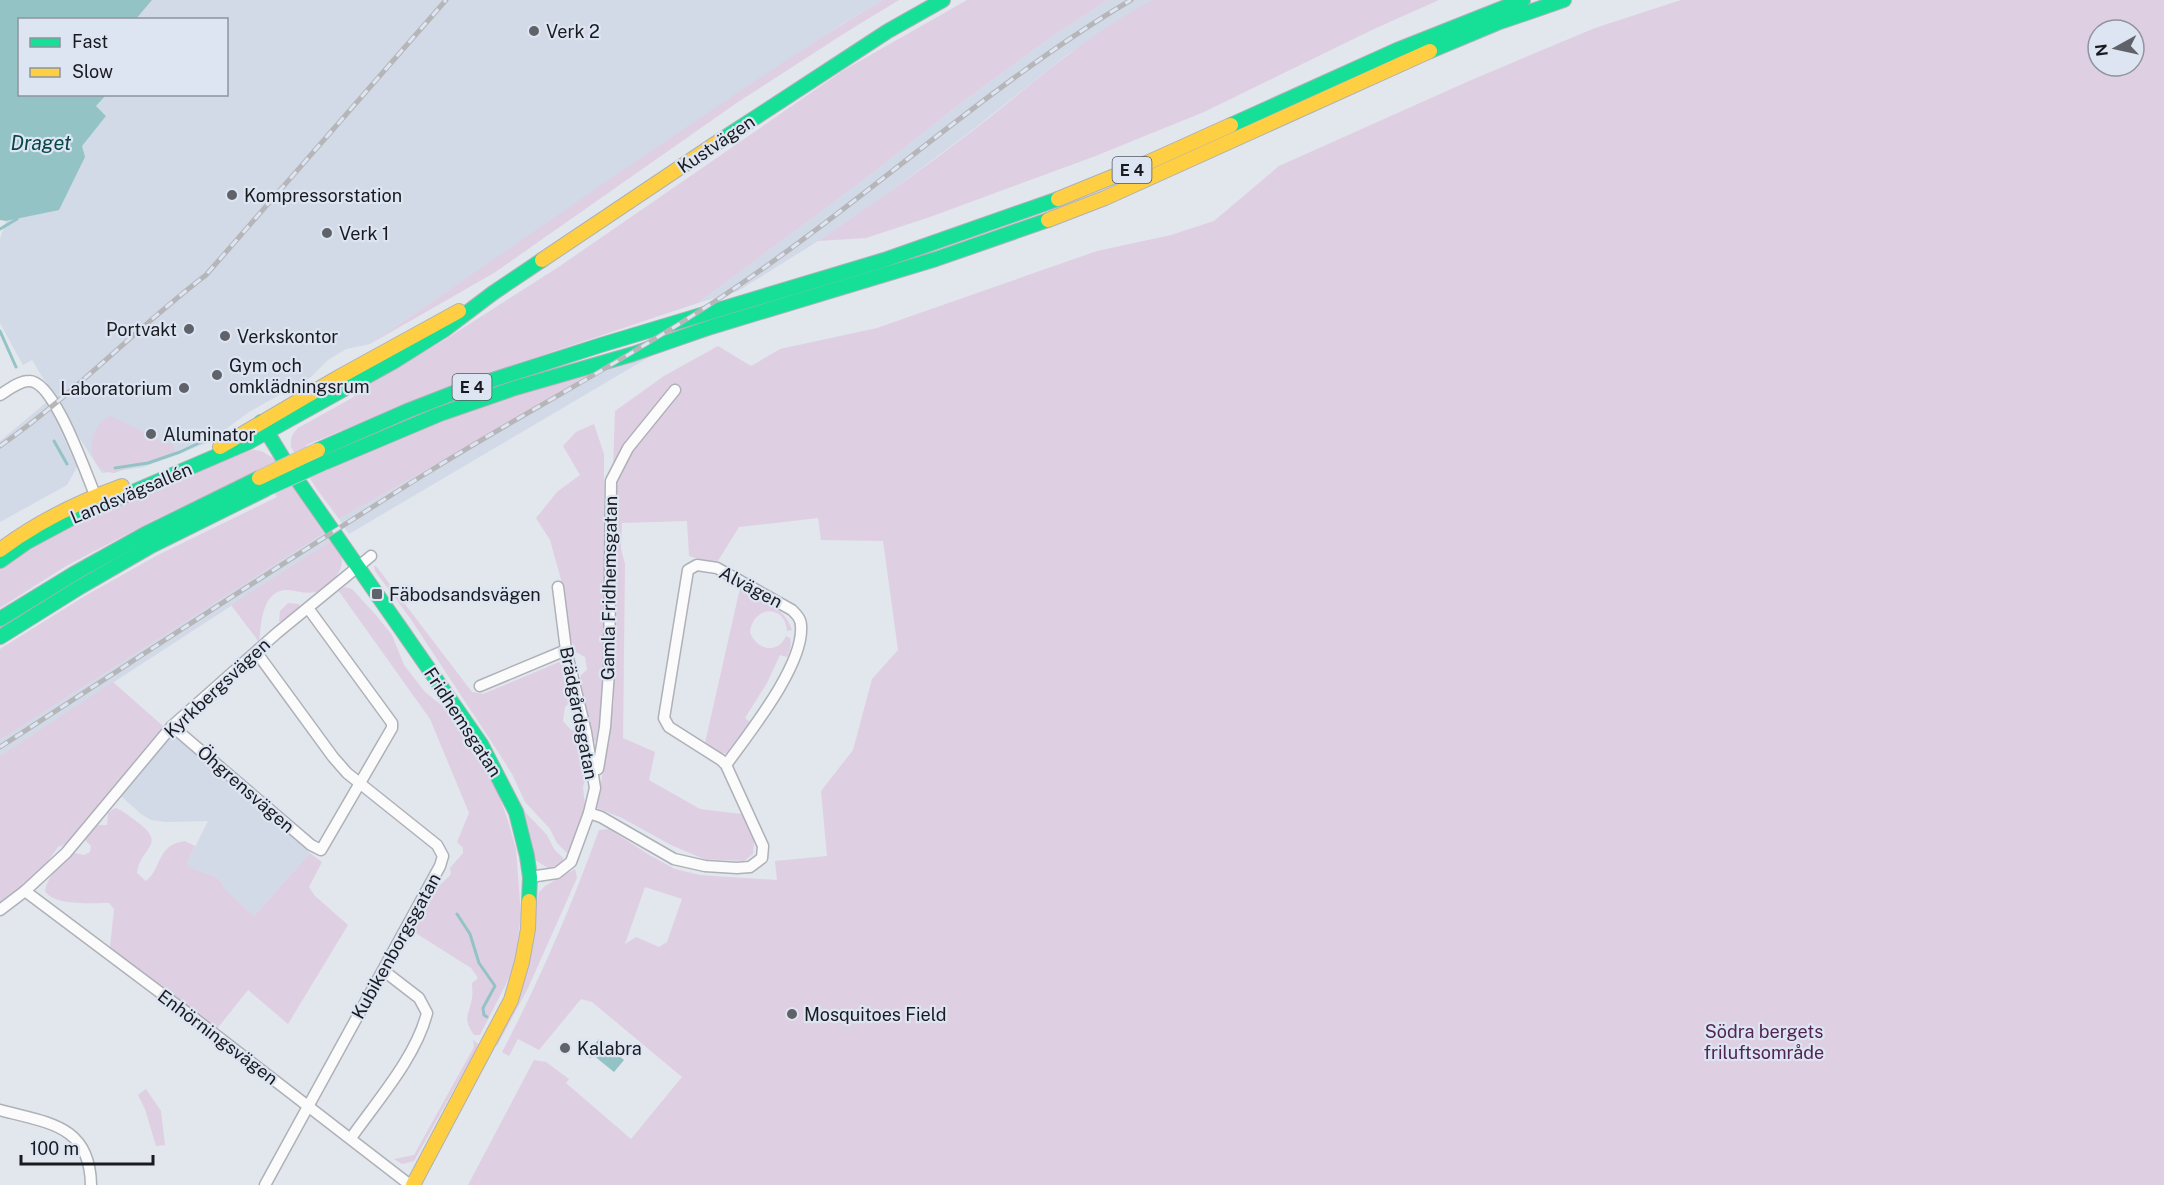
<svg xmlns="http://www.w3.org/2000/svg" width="2164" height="1185" font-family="'Public Sans',sans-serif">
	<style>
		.built { fill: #d2d9e7 }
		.green { fill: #dfcfe3; fill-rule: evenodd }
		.water { fill: #94c3c6 }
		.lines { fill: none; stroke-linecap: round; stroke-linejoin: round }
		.stream { stroke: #94c3c6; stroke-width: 3 }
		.street-casing { stroke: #aeb1b7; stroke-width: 13 }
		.fast-casing { stroke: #aeb1b7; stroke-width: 16 }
		.slow-casing { stroke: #aeb1b7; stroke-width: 16 }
		.street { stroke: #fbfbfc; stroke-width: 10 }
		.fast { stroke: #16e098; stroke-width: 14 }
		.slow { stroke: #ffcf43; stroke-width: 14 }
		.rail-casing { stroke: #b6b6b8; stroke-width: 5 }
		.rail { stroke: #dde5f2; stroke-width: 3; stroke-dasharray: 9; stroke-linecap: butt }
		.fast-bridge-casing { stroke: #c2c4c8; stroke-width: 16; stroke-linecap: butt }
		.slow-bridge-casing { stroke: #c2c4c8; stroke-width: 16; stroke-linecap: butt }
		.fast-bridge { stroke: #16e098; stroke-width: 14 }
		.slow-bridge { stroke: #ffcf43; stroke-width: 14 }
		.poi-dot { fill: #5f6268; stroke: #dde5f2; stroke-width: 2 }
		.labels { text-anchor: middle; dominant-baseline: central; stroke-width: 4.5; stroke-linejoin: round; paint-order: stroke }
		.shield { fill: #dde5f2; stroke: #54585f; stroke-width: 1.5 }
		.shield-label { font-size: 16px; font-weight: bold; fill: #191b20 }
		.poi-label { font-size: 18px; fill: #191b20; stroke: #dde5f2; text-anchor: start }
		.street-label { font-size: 18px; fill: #191b20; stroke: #dde5f2 }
		.park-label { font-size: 18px; fill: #532453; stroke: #dde5f2 }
		.water-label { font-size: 20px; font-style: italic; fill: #074648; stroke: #dde5f2 }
	</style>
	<rect width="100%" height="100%" fill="#e2e6ed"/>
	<g class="built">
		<polygon points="152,0 883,0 842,24 370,344 346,349 328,360 311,377 249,412 207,443 144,467 102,473 59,406 52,413 77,467 67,485 0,522 0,441 54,396 32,360 23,365 0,323 0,239 6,221 59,209 81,146 106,116 96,106 106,95 226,94 226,20 136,19"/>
		<polygon points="1108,0 1152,0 1068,54 971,131 884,196 818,241 738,291 698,303 870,175 957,106 1054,35"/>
		<polygon points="661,350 349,534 339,519 616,363"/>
		<polygon points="324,533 331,541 0,756 0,740"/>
		<polygon points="170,734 176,735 310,853 254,916 226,890 218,878 189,867 187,863 208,821 166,822 151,820 141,814 120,795"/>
	</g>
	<g class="green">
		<path d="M883 0H899L848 31 738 102 494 273 370 344C493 261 614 175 737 93 785 61 833 29 883 0Z"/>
		<path d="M967 0H1108L1054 35 957 106 870 175 698 303 457 384 306 445 319 468 445 417 616 363 339 519 316 488 291 447C290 438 292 434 298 428L352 398 360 390 446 339 560 266 844 70Z"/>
		<path d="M1152 0H1439L1374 29 1204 112 1093 157 930 217 866 238 818 241C870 206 921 170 971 132 1030 86 1086 35 1152 0Z"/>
		<path d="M1681 0H2164V1185H468L534 1060 546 1062 569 1079 566 1083 631 1139 682 1077 592 1002 581 999 539 1050 518 1039 509 1056 502 1052C540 980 571 907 599 830L609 829 651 856 675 869 700 875 777 880 775 861 827 856 821 791 853 750 872 679 898 650 883 541 821 540 818 518 739 527 716 564 689 556 687 521 622 523 621 549 625 564 623 738 655 752 649 780 700 809 742 814 754 841 753 854 744 861 704 859 671 845 622 818 597 808 614 701 613 469 615 411 664 376 718 346 751 366 780 349 877 328 1097 251 1171 235 1214 221 1279 166 1469 81 1595 28ZM2098 30H2134V66H2098ZM645 887 682 899 667 942 659 947 636 937 625 944Z"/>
		<path d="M111 416 159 440 173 444 175 453 114 473C84 471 86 425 111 416Z"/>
		<polygon points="594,424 604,454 604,700 596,742 590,740 578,684 581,675 587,670 585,657 576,652 569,635 562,583 550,540 536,518 557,492 580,475 563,446 576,432"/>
		<polygon points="246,449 261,451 275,459 324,533 0,740 0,649 85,596 156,556 277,497 259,471 158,518 66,566 0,608 0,569 32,546 66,527"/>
		<path d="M331 541C335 546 342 554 342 561 342 573 327 590 316 592 300 596 285 582 271 597 261 608 261 628 259 642L231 605Z"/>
		<polygon points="374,566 376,566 472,692 483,694 559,662 566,669 572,691 571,701 565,707 563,721 571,730 582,731 589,767 583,787 585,805 570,854 568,854 557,843 550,829 525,802 512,774 491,741 410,618 375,571"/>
		<path d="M345 587 352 589 375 614 392 635 404 665 425 692 445 708 479 758 499 795 509 824 516 849 521 915 515 960 507 982 480 1035H474C462 1018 469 1016 472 998 473 994 472 988 472 983L478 978 471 968 414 932C420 917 427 901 437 888 441 883 447 879 451 874L450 868 463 853V848L457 842 469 813 430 719 338 590Z"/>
		<path d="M740 588C760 599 785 607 792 630L787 631C785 603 753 606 750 632 756 650 778 655 786 636L790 638C792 644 790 651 787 657L780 655 767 683 745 718 750 722 731 752C721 757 713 748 705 743Z"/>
		<polygon points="288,603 299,604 300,609 283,622 279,621 280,611"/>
		<polygon points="403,617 500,764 526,813 547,835 554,849 564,859 559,865 548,868 535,860 527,829"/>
		<polygon points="113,682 164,727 69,843 58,847 41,871 0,904 0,756"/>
		<path d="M115 808C123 810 129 816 136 821 169 845 140 847 137 873L146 881C163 867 156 845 185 841L195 846 187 863 189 867 218 878 226 890 254 916 310 853 322 862 309 887 315 896 348 925 288 1024 248 990 216 1030 110 947 114 909 109 903C93 903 53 906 45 891 47 877 62 861 74 853L84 855 90 852 91 846 85 840 96 825H107L108 813Z"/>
		<path d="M575 869 577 878 528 988 497 1046 495 1044C512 1013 525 983 532 948 536 930 534 911 539 892L545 886Z"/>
		<polygon points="473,1040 478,1044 477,1048 414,1161 402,1164 394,1159 414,1155 474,1047"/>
		<polygon points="146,1089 161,1111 165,1145 156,1146 145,1109 138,1095"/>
	</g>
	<g class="water">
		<polygon points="0,0 152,0 136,19 20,20 20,94 106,95 96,106 106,116 82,146 85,157 59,210 6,221 0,220"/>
		<polygon points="599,1039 624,1060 614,1072 593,1055 590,1058 586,1054"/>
	</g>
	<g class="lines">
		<g class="stream">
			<polyline points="0,229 17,219"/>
			<polyline points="0,331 16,367"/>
			<polyline points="54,441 67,464"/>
			<polyline points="115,468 148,463 180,452 222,432"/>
			<polyline points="457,914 470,934 479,963 495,986 483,1008 484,1015 487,1017"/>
		</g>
		<defs>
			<g id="street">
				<path d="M0 395C8 390 19 381 29 381 55 380 88 480 98 502"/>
				<polyline points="257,653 333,757 347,773 437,845 443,856 440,866 265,1185"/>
				<polyline points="480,686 566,650"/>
				<polyline points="172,726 311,845 321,850 392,728 392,723 308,608"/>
				<polyline points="598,769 605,727 609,672 611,481 628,448 675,390"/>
				<path d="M589 813 601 817 674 859 705 866 737 868 750 867 762 858 763 846 726 765C749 733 804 665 801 626 801 619 797 615 792 610L717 568 697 565 688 570 664 718 669 727 721 760 726 765"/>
				<polyline points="530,877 557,873 571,862 589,813 595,788 586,732 566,650 558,587"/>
				<polyline points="25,891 190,1015 410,1185"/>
				<polyline points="0,910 25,891 66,853 172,726 277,633 371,556"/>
				<path d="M0 1110C47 1123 90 1124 91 1185"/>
				<path d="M351 1138C377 1101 416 1057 427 1013L419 998 384 971"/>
			</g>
			<g id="fast">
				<polyline points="1430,51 1497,23 1564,0"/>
				<polyline points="1231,125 1397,50 1523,0"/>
				<polyline points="721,140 888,31 943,0"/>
				<polyline points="261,422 287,465 481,744 516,812 527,856 530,877 529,901"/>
				<polyline points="318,450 407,411 461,390 601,345 884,260 1058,199"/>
				<polyline points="326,462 440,414 515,388 633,354 711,327 936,259 1048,220"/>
				<polyline points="0,561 27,542 70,519 249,442 393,362 444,330 493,293 542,260"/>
				<polyline points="0,619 75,573 145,534 259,478"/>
				<polyline points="0,637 80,587 151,546 266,489"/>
			</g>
			<g id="slow">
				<polyline points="1058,199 1149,162 1231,125"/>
				<polyline points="1048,220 1105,198 1430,51"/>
				<polyline points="542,260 721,140"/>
				<polyline points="220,447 339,377 459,311"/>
				<path d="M0 550C37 522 78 502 122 486"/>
				<polyline points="413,1185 511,1000 522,962 528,929 529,901"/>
			</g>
		</defs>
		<use href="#street" class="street-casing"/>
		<use href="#fast" class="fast-casing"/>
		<use href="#slow" class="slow-casing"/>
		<use href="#street" class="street"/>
		<use href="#fast" class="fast"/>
		<use href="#slow" class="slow"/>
		<defs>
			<g id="rail">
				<path d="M0 446C72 396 135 329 206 275L446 0"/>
				<path d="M0 747C141 656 282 563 425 474 523 413 626 360 723 296 863 203 986 86 1131 0"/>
			</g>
		</defs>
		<use href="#rail" class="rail-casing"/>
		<use href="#rail" class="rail"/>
		<defs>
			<polyline id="fast-bridge" points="266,489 326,462"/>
			<polyline id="slow-bridge" points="259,478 318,450"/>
		</defs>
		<use href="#fast-bridge" class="fast-bridge-casing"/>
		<use href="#slow-bridge" class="slow-bridge-casing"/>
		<use href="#fast-bridge" class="fast-bridge"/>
		<use href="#slow-bridge" class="slow-bridge"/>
	</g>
	<g class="poi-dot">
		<circle cx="534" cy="31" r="6"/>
		<circle cx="232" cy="195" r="6"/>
		<circle cx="327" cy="233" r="6"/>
		<circle cx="189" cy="329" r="6"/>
		<circle cx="225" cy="336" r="6"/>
		<circle cx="217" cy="375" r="6"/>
		<circle cx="184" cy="388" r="6"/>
		<circle cx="151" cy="434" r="6"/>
		<rect x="371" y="588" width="12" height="12" rx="3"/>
		<circle cx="792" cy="1014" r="6"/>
		<circle cx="565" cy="1048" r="6"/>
	</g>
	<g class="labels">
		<g class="shield">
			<rect x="1112.5" y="157" width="39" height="26" rx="4.5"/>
			<rect x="452.5" y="374" width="39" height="26" rx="4.5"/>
		</g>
		<g class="shield-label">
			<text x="1132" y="170">E 4</text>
			<text x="472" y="387">E 4</text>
		</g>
		<g class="poi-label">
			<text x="546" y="31">Verk 2</text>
			<text x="244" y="195">Kompressorstation</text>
			<text x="339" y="233">Verk 1</text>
			<text x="177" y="329" text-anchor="end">Portvakt</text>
			<text x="237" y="336">Verkskontor</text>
			<text x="229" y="365">Gym och<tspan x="229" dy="21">omklädningsrum</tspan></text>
			<text x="172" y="388" text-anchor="end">Laboratorium</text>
			<text x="163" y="434">Aluminator</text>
			<text x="389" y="594">Fäbodsandsvägen</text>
			<text x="804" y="1014">Mosquitoes Field</text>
			<text x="577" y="1048">Kalabra</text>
		</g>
		<g class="street-label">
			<text transform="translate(716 144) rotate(-34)">Kustvägen</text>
			<text transform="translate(131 493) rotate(-23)">Landsvägsallén</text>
			<text transform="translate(751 587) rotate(28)">Alvägen</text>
			<text transform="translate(609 588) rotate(-89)">Gamla Fridhemsgatan</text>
			<text transform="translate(217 688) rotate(-43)">Kyrkbergsvägen</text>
			<text transform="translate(579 713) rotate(79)">Brädgårdsgatan</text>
			<text transform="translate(463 722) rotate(57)">Fridhemsgatan</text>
			<text transform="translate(246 789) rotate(41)">Öhgrensvägen</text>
			<text transform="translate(396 946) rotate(-61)">Kubikenborgsgatan</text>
			<text transform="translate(218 1037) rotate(37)">Enhörningsvägen</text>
		</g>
		<g class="park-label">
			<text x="1764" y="1031">Södra bergets<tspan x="1764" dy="21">friluftsområde</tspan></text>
		</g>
		<g class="water-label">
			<text x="41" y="143">Draget</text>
		</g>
	</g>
	<rect x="18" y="18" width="210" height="78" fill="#dde5f2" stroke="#8f949e" stroke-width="1.5"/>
	<rect x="30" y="38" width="30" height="9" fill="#16e098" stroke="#8f949e" stroke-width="1.5"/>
	<text x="72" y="48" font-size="18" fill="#191b20">Fast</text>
	<rect x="30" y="68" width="30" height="9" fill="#ffcf43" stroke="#8f949e" stroke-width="1.5"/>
	<text x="72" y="78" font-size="18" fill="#191b20">Slow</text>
	<g transform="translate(2116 48) rotate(262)"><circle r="28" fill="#dde5f2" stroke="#8f949e" stroke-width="1.5"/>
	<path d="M0-4.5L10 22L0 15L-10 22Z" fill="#5f6268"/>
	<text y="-9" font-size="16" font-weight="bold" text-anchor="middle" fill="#191b20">N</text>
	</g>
	<path d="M21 1155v9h132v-9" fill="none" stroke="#191b20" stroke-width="3"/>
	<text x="30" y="1155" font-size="18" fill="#191b20" stroke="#dde5f2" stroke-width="4.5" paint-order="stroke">100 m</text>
</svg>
